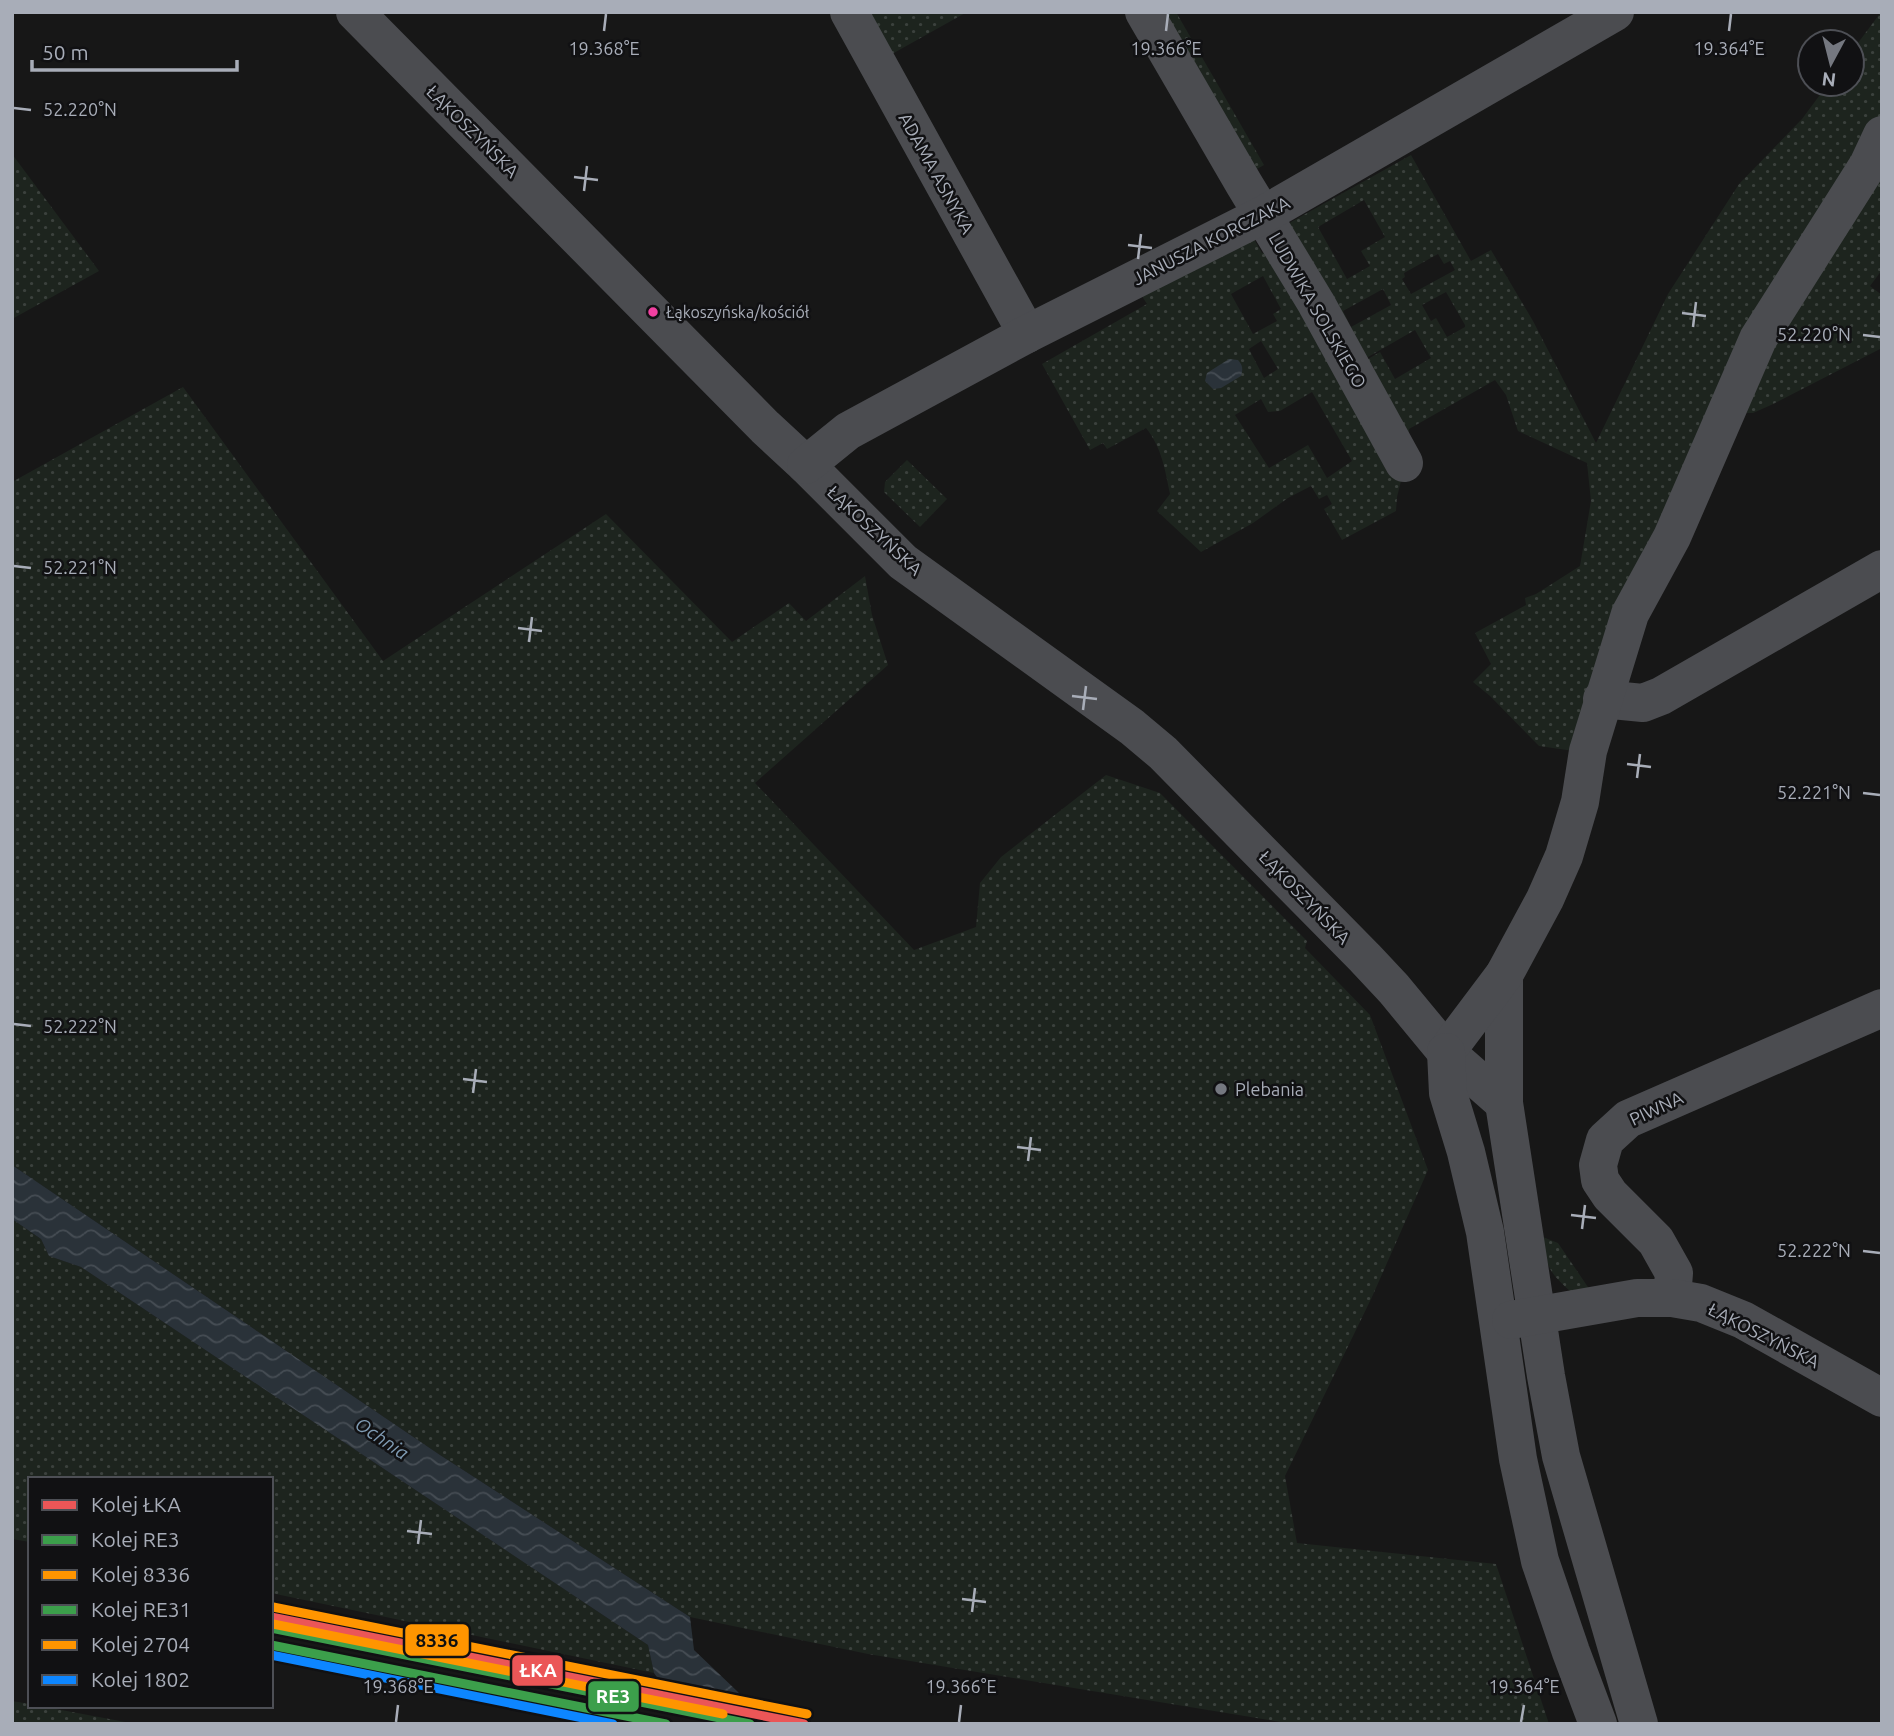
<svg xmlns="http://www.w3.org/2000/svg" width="1894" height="1736" font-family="Ubuntu,sans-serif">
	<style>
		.green { fill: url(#green-dots); fill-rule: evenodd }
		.water { fill: url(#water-waves) }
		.pier { fill: #171717 }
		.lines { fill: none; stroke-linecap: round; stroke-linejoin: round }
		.minor { stroke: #4b4c50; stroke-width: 38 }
		.rail-1-casing { stroke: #111113; stroke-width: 14 }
		.rail-2-casing { stroke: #111113; stroke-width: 14 }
		.rail-3-casing { stroke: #111113; stroke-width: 14 }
		.rail-4-casing { stroke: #111113; stroke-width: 14 }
		.rail-5-casing { stroke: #111113; stroke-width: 14 }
		.rail-6-casing { stroke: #111113; stroke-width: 14 }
		.rail-1 { stroke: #eb5657; stroke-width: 9 }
		.rail-2 { stroke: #3c9f4b; stroke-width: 9 }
		.rail-3 { stroke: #ff9500; stroke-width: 9 }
		.rail-4 { stroke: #3c9f4b; stroke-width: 9 }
		.rail-5 { stroke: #ff9500; stroke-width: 9 }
		.rail-6 { stroke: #0d86ff; stroke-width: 9 }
		.ticks { fill: none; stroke: #a8adb8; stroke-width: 2.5 }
		.bus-dot { fill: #f240a1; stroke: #111113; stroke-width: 2.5 }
		.poi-dot { fill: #757880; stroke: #111113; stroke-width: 2.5 }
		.labels { text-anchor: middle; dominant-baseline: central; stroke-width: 5; stroke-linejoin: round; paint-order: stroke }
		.bus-label { font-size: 16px; fill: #a8adb8; stroke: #111113; text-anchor: start }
		.street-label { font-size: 18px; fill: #a8adb8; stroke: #111113 }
		.poi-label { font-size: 18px; fill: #a8adb8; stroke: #111113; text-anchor: start }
		.water-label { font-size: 19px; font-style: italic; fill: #7f9bb3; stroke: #111113 }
		.ticks-label { font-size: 18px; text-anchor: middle; fill: #a8adb8; stroke: #111113; stroke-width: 5; stroke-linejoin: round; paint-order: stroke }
		.line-badge { stroke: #111113; stroke-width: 2.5 }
		.badge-label { font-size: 19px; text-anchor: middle; font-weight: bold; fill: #fff }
		.pale-badge-label { font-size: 19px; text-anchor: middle; font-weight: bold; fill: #111 }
	</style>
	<defs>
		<pattern id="green-dots" width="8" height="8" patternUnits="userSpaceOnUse" patternTransform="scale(1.75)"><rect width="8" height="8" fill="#1d241e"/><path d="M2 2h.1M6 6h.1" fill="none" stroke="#3b413d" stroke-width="1.8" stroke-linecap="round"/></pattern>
		<pattern id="water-waves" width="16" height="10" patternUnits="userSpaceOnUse" patternTransform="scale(1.75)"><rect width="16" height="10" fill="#2a3239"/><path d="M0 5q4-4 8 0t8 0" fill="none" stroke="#464d54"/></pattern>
	</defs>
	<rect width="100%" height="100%" fill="#171717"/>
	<g class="green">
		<polygon points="865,12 967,12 892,54"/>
		<polygon points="1157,12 1176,12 1264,165 1250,173"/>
		<path d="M1881 12 1882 125 1581 752 1539 746 1490 696 1473 682 1491 664 1475 633 1526 605 1525 598 1536 594 1580 566 1591 501 1587 463 1518 431 1506 395 1495 380 1409 429V433L1285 228 1291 222 1411 155 1471 261 1491 250 1533 321 1596 443 1668 294 1739 184 1802 119 1828 84H1852V51ZM1364 200 1385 237 1361 251 1370 266 1347 279 1318 227ZM1438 254 1444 264 1450 261 1455 270 1411 294 1402 279 1405 277 1404 273ZM1383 289 1391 305 1351 327 1343 311ZM1446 292 1465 325V327L1447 337 1436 318 1431 321 1422 305ZM1415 330 1431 358 1395 379 1380 352 1368 359V357Z"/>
		<polygon points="12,154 99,271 12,319"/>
		<polygon points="1882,158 1882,270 1870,286 1882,295 1882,348 1771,405 1753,413 1747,413 1749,387"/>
		<path d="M1251 234 1262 253 1270 250 1401 481 1397 497 1396 511 1342 540 1324 509 1332 504 1327 495 1319 499 1311 486 1288 498 1253 523 1201 552 1157 511 1170 494C1165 470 1162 448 1146 428L1107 449 1103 443 1090 450 1042 364 1147 304 1140 293ZM1263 276 1281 309 1273 314 1277 321 1253 334 1231 294ZM1261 341 1278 369 1264 378 1249 349ZM1312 392 1352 461 1327 478 1308 445 1269 468 1235 415 1261 399 1268 412 1280 411Z"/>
		<polygon points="183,387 383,661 606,514 732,642 789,603 806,621 865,576 872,615 888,665 755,783 914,950 976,927 980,883 1001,857 1106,775 1160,793 1307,941 1305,948 1370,1015 1428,1170 1372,1297 1285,1476 1297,1543 1496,1564 1549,1724 1293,1724 868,1654 690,1617 440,1455 12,1165 12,482"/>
		<polygon points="907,460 947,499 920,527 884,492 885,482"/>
		<polygon points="12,1219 41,1239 49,1256 81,1267 648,1645 654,1673 271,1593 271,1479 30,1479 30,1542 12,1539"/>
		<path d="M1543 1237 1558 1243 1590 1290 1570 1291C1547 1270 1547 1267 1543 1237Z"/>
		<polygon points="12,1701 30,1704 30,1706 40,1706 136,1724 12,1724"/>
	</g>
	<g class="water">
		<path d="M1229 359 1238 360C1243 366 1243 369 1241 376L1221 388 1213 389 1205 381 1207 373Z"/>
		<polygon points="12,1165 440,1455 690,1617 694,1650 738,1692 759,1724 690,1724 654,1673 648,1645 81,1267 49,1256 41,1239 12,1219"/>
	</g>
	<polygon class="pier" points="653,1677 744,1696 762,1724 685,1724"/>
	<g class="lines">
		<g class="minor">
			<polyline points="355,12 765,427 806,465 903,562 1132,727 1163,753 1365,958 1394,989 1446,1052 1504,1103"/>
			<polyline points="849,12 1027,334"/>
			<polyline points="1144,12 1244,184 1316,303 1404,463"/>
			<polyline points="806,465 848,431 1027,334 1263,215 1615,12"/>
			<polyline points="1602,699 1643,703 1661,696 1882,569"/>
			<polyline points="1504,975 1504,1103 1546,1376 1561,1456 1639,1724"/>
			<polyline points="1446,1052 1504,975 1545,899 1564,856 1580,802 1588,751 1630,614 1672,537 1758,339 1868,165 1882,135"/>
			<polyline points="1446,1052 1448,1093 1466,1152 1485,1232 1518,1459 1540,1561 1571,1652 1598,1724"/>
			<polyline points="1672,1298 1674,1273 1656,1241 1610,1195 1600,1180 1598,1165 1605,1140 1628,1119 1882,1008"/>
			<polyline points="1511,1320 1637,1298 1672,1298 1701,1303 1743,1320 1882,1398"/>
		</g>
		<defs>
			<polyline id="rail-1" points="271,1617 804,1724"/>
			<polyline id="rail-2" points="271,1628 750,1724"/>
			<polyline id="rail-3" points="273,1607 807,1714"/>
			<polyline id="rail-4" points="271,1645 666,1724"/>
			<polyline id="rail-5" points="273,1624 723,1714"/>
			<polyline id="rail-6" points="271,1655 613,1724"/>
		</defs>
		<use href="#rail-1" class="rail-1-casing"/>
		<use href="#rail-2" class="rail-2-casing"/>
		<use href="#rail-3" class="rail-3-casing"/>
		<use href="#rail-4" class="rail-4-casing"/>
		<use href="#rail-5" class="rail-5-casing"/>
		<use href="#rail-6" class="rail-6-casing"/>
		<use href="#rail-1" class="rail-1"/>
		<use href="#rail-2" class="rail-2"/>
		<use href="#rail-3" class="rail-3"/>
		<use href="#rail-4" class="rail-4"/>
		<use href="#rail-5" class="rail-5"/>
		<use href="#rail-6" class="rail-6"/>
	</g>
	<path class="ticks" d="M604 31 606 14M1166 31 1168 14M1729 31 1731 14M14 108 31 110M574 177 598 180M584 191 587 166M1128 245 1152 248M1138 259 1141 234M1682 313 1706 316M1693 327 1696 302M1863 335 1880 337M14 566 31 568M518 628 542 631M529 642 532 617M1072 696 1097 699M1083 710 1086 686M1627 764 1651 767M1637 778 1640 754M1863 793 1880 795M14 1024 31 1026M463 1079 487 1082M473 1093 476 1069M1017 1147 1041 1150M1028 1161 1031 1137M1571 1215 1596 1218M1582 1229 1585 1205M1863 1251 1880 1253M407 1531 432 1534M418 1544 421 1520M962 1599 986 1602M972 1612 975 1588M396 1722 398 1705M959 1722 961 1705M1521 1722 1524 1705"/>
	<circle class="bus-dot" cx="653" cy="312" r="6"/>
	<circle class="poi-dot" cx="1221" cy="1089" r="7"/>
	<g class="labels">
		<g class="bus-label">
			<text x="666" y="312">Łąkoszyńska/kościół</text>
		</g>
		<g class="street-label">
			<text transform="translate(473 131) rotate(45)">ŁĄKOSZYŃSKA</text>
			<text transform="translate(937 173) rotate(61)">ADAMA ASNYKA</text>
			<text transform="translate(1211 240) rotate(-27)">JANUSZA KORCZAKA</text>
			<text transform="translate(1318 310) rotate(60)">LUDWIKA SOLSKIEGO</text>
			<text transform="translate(875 530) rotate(43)">ŁĄKOSZYŃSKA</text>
			<text transform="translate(1305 897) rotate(46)">ŁĄKOSZYŃSKA</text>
			<text transform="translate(1656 1108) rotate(-25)">PIWNA</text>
			<text transform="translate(1764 1335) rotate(27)">ŁĄKOSZYŃSKA</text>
		</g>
		<g class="poi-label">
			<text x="1235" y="1089">Plebania</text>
		</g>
		<g class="water-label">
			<text transform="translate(382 1438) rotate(34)">Ochnia</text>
		</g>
	</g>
	<g class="ticks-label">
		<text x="604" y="55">19.368°E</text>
		<text x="1166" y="55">19.366°E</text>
		<text x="1729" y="55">19.364°E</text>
		<text x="80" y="116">52.220°N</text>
		<text x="1814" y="341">52.220°N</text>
		<text x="80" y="574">52.221°N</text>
		<text x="1814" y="799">52.221°N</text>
		<text x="80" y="1033">52.222°N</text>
		<text x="1814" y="1257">52.222°N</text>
		<text x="398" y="1693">19.368°E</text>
		<text x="961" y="1693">19.366°E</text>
		<text x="1524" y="1693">19.364°E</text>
	</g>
	<g class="line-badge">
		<rect x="404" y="1623" width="66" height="34" rx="7" fill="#ff9500"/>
		<rect x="511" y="1654" width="53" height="33" rx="7" fill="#eb5657"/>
		<rect x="587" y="1680" width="53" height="33" rx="7" fill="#3c9f4b"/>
	</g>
	<g class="badge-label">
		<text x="538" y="1677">ŁKA</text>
		<text x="613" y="1703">RE3</text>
	</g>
	<g class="pale-badge-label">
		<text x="437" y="1647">8336</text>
	</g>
	<rect width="1894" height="1736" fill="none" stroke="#a8adb8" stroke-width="28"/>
	<rect x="28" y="1477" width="245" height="231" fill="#111113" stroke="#4d4f55" stroke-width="2"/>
	<rect x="42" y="1500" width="35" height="10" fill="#eb5657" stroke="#4d4f55" stroke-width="2"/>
	<text x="91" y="1512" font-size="21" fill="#a8adb8">Kolej ŁKA</text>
	<rect x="42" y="1535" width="35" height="10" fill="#3c9f4b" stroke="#4d4f55" stroke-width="2"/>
	<text x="91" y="1547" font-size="21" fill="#a8adb8">Kolej RE3</text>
	<rect x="42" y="1570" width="35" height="10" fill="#ff9500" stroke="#4d4f55" stroke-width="2"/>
	<text x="91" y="1582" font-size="21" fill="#a8adb8">Kolej 8336</text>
	<rect x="42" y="1605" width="35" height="10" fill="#3c9f4b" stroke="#4d4f55" stroke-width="2"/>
	<text x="91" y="1617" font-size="21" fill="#a8adb8">Kolej RE31</text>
	<rect x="42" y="1640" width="35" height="10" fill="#ff9500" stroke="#4d4f55" stroke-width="2"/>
	<text x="91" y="1652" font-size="21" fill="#a8adb8">Kolej 2704</text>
	<rect x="42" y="1675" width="35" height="10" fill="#0d86ff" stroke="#4d4f55" stroke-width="2"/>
	<text x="91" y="1687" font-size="21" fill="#a8adb8">Kolej 1802</text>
	<g transform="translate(1831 63) rotate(187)"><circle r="33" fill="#111113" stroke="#4d4f55" stroke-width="2"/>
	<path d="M0-5L12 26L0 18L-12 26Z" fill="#757880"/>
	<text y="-10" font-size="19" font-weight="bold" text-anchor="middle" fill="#a8adb8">N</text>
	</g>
	<path d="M32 60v10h205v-10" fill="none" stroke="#a8adb8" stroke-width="3.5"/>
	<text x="42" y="60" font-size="21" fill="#a8adb8" stroke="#111113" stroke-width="5" paint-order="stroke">50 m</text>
</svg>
